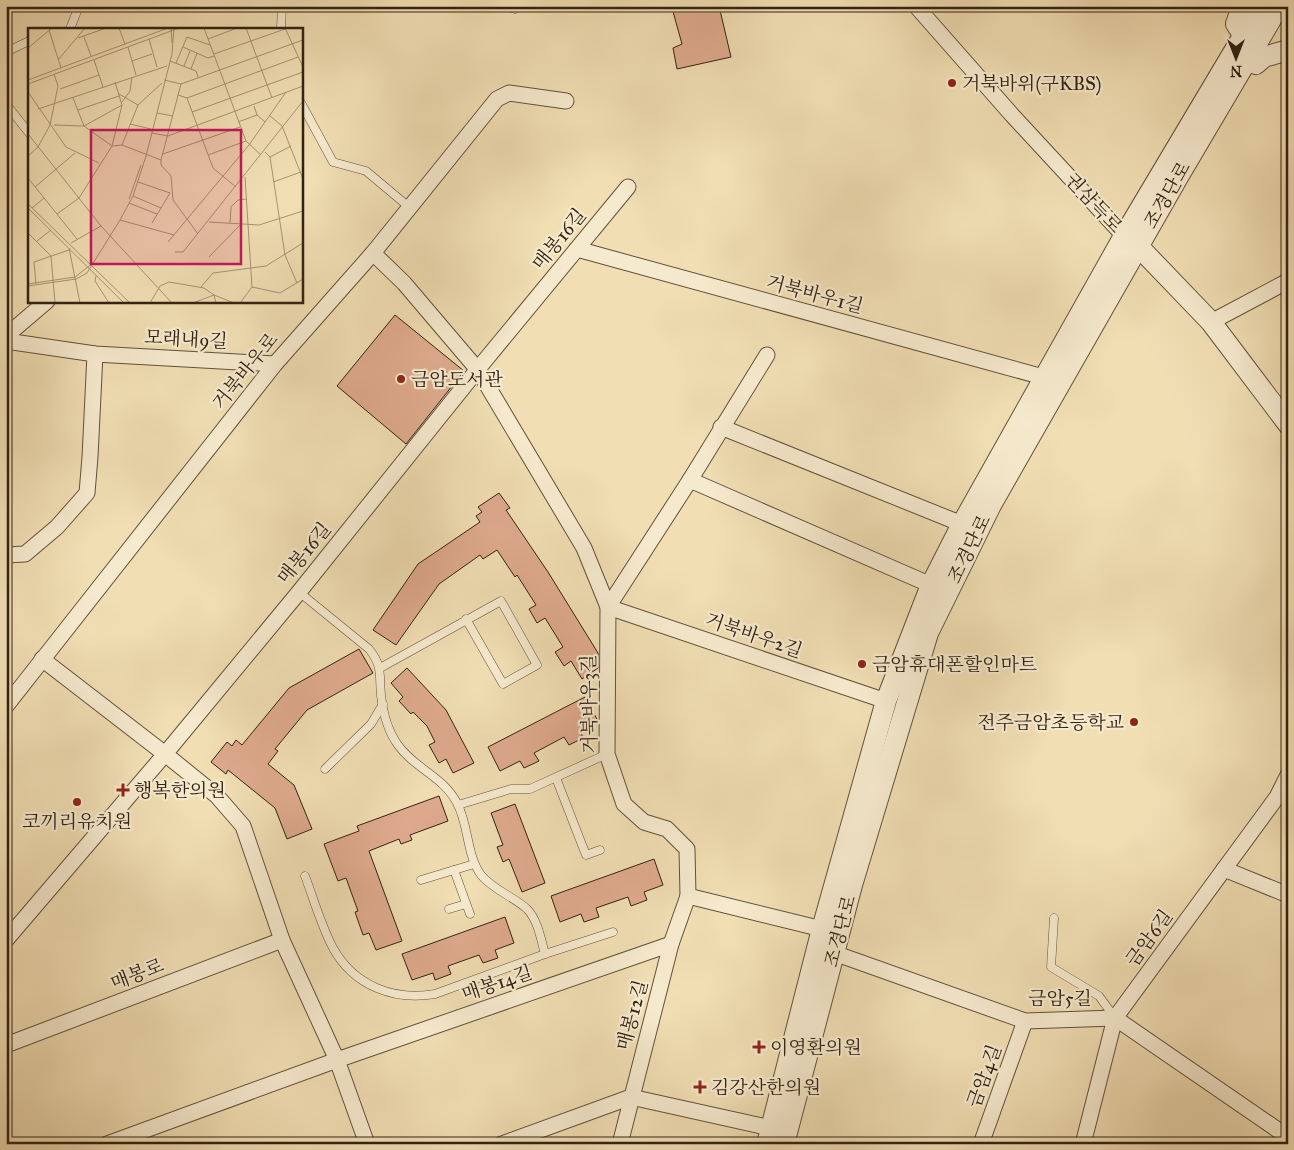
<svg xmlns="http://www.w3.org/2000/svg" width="1294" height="1150" font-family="'IM FELL Great Primer','Noto Serif KR',serif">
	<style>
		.building { fill: #dfaa8e; stroke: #322214 }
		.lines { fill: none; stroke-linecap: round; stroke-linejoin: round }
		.service-casing { stroke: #62513c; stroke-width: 9 }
		.minor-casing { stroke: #62513c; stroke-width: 17 }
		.tertiary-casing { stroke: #62513c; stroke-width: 22 }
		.service { stroke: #f6eace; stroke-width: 8 }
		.minor { stroke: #f6eace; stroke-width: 15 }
		.tertiary { stroke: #f6eace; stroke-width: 20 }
		.poi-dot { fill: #8f2418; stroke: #f6eace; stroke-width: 2 }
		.labels { text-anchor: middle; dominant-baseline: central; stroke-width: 4.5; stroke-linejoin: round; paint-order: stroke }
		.poi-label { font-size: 19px; fill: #322214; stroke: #f6eace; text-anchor: start }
		.street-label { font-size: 19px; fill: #322214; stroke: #f6eace }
		.inset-road { fill: none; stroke: #a59373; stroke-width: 1 }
		.view { fill: #c2185b; fill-opacity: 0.15; stroke: #c2185b; stroke-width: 2.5 }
		.inset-edge { fill: none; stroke: #322214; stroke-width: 2.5 }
	</style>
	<rect width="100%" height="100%" fill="#f1deb3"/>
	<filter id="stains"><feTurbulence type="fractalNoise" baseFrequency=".004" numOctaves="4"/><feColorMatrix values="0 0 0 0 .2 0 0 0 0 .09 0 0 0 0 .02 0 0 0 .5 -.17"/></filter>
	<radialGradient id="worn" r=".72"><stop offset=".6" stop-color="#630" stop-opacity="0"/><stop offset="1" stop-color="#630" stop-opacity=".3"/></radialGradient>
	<g class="building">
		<polygon points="681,6 719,6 731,57 677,69 673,48 682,44 672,8"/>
		<polygon points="395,315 464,371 406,444 337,386"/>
		<polygon points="499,493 510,508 506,510 548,572 598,653 598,668 582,679 571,661 564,666 555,652 563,647 545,618 537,623 529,609 536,605 517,575 515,577 497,550 483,559 480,555 439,584 396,645 373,630 418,564 480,522 476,516 482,512 478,507"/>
		<polygon points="359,649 373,673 307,710 275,749 278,751 268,764 294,785 312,829 287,839 275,808 228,770 226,774 211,762 227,742 232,746 236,740 242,745 289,688"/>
		<polygon points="407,668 446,710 474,763 453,773 446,759 439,763 429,745 435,742 427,726 413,712 411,714 399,701 403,697 391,683"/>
		<polygon points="585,697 598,721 580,730 583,738 569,745 564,737 534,753 539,761 524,768 520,761 500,771 488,747"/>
		<polygon points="439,796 448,821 410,835 412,840 401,844 399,839 369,851 402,941 376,950 369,933 363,935 355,912 358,911 346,878 338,881 324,844 359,831 357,826"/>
		<polygon points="515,804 545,883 522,892 509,859 503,862 497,847 503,845 491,813"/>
		<polygon points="654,859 663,885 644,892 647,900 631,906 628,897 596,908 599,917 584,922 581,914 560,922 551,896"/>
		<polygon points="505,917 514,943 495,950 498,958 483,963 479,955 448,966 451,974 435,980 433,973 412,980 402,954"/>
	</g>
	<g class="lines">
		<defs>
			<g id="service">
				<polyline points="504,6 515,9 515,6"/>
				<polyline points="70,29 79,6"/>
				<polyline points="281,29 282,6"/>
				<polyline points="6,52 29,41"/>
				<polyline points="301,103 333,162 366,171 409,207"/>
				<polyline points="6,104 29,133"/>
				<path d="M299 592 369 649C383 666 379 676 381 695 383 713 387 730 398 745 415 769 443 776 457 803 469 825 466 854 481 875 492 889 514 897 527 909 538 920 541 940 545 954"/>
				<polyline points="380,668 501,601 537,665 503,684 466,619"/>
				<polyline points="325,769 371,724 383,704"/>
				<polyline points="556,778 586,855 600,850"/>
				<polyline points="458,805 511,789 530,789 607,754"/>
				<polyline points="454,870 470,914"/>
				<path d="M305 876C314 900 321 925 333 948 354 986 394 1001 435 994L545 954 613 932"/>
				<polyline points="421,880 474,864"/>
				<polyline points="449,909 466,904"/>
				<polyline points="1054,918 1051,967 1099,996 1115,1018"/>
			</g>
			<g id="minor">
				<polyline points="916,6 1012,115 1124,236"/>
				<polyline points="577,249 1043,377"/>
				<polyline points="373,253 404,283 478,370 584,548 608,607 607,754 624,804 644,822 667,829 687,849 688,896 822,929 834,953 1025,1021 1115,1018 1288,1137"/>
				<polyline points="1211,322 1288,281"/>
				<polyline points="6,336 47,301"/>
				<polyline points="6,341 95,354 275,364"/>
				<polyline points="767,355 690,480 608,607 886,701"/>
				<polyline points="721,427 962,524"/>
				<polyline points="690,480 931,585"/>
				<polyline points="6,555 25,554 57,527 87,493 90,457 95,354"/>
				<polyline points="42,659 165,754 217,796 243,826 282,940 337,1060 367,1144"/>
				<polyline points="6,706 275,364 373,253 497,99 509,93 566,101"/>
				<polyline points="1224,869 1288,895"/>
				<polyline points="6,940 165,754 299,592 482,364 628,187"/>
				<polyline points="6,1045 282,940"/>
				<polyline points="107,1144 337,1060 671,944"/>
				<polyline points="502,1144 631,1097 771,1128"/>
				<polyline points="620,1144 671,944 688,896"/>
				<polyline points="981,1144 1025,1021"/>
				<polyline points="1083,1144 1115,1018 1277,797 1288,775"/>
			</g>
			<g id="tertiary">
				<polyline points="1242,6 1236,24 1244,36"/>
				<polyline points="1247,59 1256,64 1264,57 1288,50"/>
				<polyline points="1128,238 1138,246 1211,322 1288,424"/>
				<polyline points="767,1144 822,929 886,701 931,585 962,524 1124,236 1261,6"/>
				<polyline points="784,1144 852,885 928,633 991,505 1178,177 1279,6"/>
			</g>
		</defs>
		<use href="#service" class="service-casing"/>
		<use href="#minor" class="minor-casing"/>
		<use href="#tertiary" class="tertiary-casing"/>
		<use href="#service" class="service"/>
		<use href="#minor" class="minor"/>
		<use href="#tertiary" class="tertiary"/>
	</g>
	<g class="poi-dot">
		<circle cx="952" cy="83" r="5"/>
		<circle cx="401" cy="379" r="5"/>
		<circle cx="862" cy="664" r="5"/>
		<circle cx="1134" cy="722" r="5"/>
		<path d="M120.5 782.5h5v5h5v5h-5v5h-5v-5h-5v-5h5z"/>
		<circle cx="77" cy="802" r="5"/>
		<path d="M756.5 1039.5h5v5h5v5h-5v5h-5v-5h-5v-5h5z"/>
		<path d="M697.5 1079.5h5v5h5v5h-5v5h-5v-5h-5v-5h5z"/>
	</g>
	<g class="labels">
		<g class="poi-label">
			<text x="962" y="83">거북바위(구KBS)</text>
			<text x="411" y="379">금암도서관</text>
			<text x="872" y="664">금암휴대폰할인마트</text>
			<text x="1124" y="722" text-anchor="end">전주금암초등학교</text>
			<text x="134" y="790">행복한의원</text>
			<text x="77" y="821" text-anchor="middle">코끼리유치원</text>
			<text x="770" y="1047">이영환의원</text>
			<text x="711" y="1087">김강산한의원</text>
		</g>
		<g class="street-label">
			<text transform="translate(1167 195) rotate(-60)">조경단로</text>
			<text transform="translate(1094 203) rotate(47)">권삼득로</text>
			<text transform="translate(559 239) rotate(-51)">매봉16길</text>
			<text transform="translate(815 294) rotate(15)">거북바우1길</text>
			<text transform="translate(186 339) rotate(3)">모래내9길</text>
			<text transform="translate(245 371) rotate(-51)">거북바우로</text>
			<text transform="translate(969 549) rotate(-64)">조경단로</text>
			<text transform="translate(304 553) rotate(-51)">매봉16길</text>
			<text transform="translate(754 635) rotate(19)">거북바우2길</text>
			<text transform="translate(589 704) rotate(-91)">거북바우3길</text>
			<text transform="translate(840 931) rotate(-75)">조경단로</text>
			<text transform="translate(1149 938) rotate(-54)">금암6길</text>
			<text transform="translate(137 974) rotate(-21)">매봉로</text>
			<text transform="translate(497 983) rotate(-19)">매봉14길</text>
			<text x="1060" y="998">금암5길</text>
			<text transform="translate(632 1015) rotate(-75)">매봉12길</text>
			<text transform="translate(984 1076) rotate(-70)">금암4길</text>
		</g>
	</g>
	<g transform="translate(28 28)">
		<rect width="275" height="275" fill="#f1deb3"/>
		<path class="inset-road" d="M91 0 97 16M143 0 144 15M176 0 218 113 233 127M218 0 244 70M257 0 275 39M21 2 33 40M56 9 63 28M50 10 78 0M121 11 129 39M180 11 209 0M100 19 108 47M155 19 180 30 186 28M0 20 24 0M186 26 257 1M30 32 57 0M66 32 75 59M104 33 124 26M142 33 168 43 170 49M148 35 159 9 182 17M156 38 162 23M163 41 169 25M0 52 140 0M136 52 153 56 275 12M0 56 151 0M32 61 71 47M0 64 38 119 71 135M91 66 110 77M150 67 159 70 270 29M45 70 56 98 84 118 94 117 133 132V137L143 148 145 172 170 206M159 70 185 140 208 159M94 74 102 63 104 49M226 78 229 87 237 94M10 81 139 38M50 82 91 68M164 84 275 44M129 85 145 88M241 87 254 98 275 151M210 94 229 87M102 96 123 101M26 97 56 98 94 77M124 105 140 108 275 58M0 106 73 198 144 275M94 117 110 77 134 55M237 124 242 129 257 227 269 255M135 126 212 99M180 127 218 113M0 128 10 119 22 97 30 58 26 46M242 129 263 118M133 132 153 56M0 150 49 211M110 154 142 165 124 195M245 154 273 144M7 159 47 125M105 168 133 180M101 171 113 137M101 175 129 186M0 176 102 275M0 180 96 275M4 180 16 170M29 186 51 170 84 118 94 77 87 54M92 192 146 207M181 194 231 197 275 183M202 195 203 179 210 172 218 171M0 205 23 228 27 275M9 213 23 202M140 214 221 117 258 64M43 215 73 198M41 220 52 275M147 224H155L275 73M181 229 213 196M68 248 67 253 81 275M0 256 47 249 65 235M8 256 6 234 41 222M0 258 48 251 59 245 92 192 105 168 118 128 144 26 146 0M173 259 185 245 238 238 275 215M224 259 252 265 275 251M122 275 132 258 141 254 176 260 186 267 188 275M165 275 186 267 206 275M212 275 224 259 217 149"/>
		<path class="view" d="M63 102H213V236H63Z"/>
		<rect width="275" height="275" class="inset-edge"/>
	</g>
	<rect width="1294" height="1150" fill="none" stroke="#f1deb3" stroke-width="25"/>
	<rect x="8" y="8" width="1279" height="1135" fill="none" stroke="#322214" stroke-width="2.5"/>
	<rect x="12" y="12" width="1269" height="1125" fill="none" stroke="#322214"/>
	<g transform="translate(1236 58) rotate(180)" stroke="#f6eace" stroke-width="4" paint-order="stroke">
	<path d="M0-4L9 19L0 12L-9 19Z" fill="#322214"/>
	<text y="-8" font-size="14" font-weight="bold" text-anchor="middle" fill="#322214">N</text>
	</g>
	<rect width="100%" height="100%" filter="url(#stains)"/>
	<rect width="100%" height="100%" fill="url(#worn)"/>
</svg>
